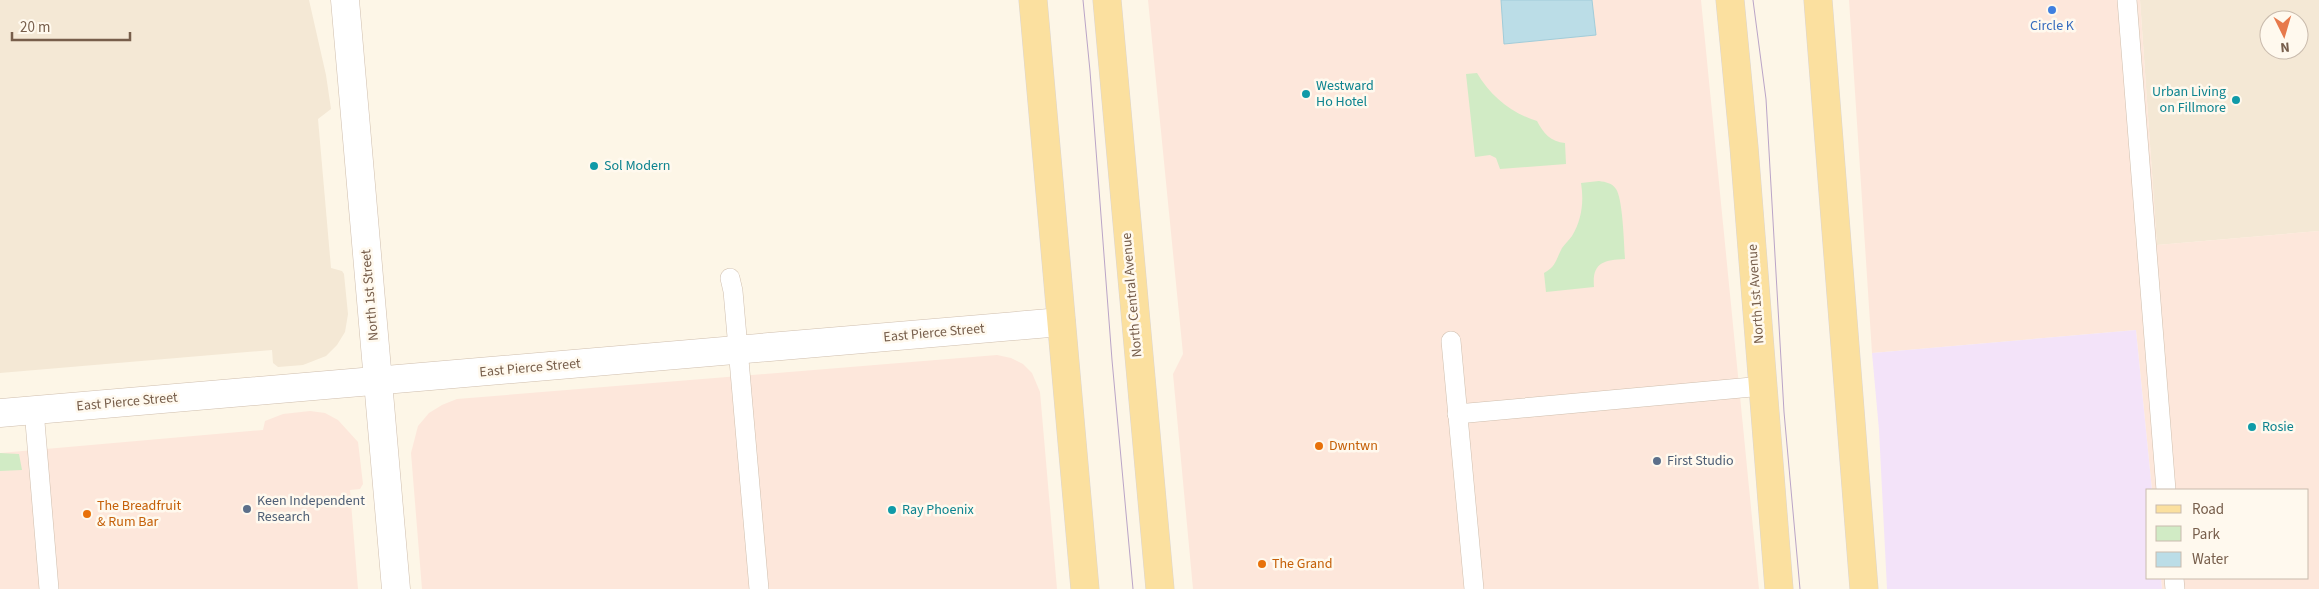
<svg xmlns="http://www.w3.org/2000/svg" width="2319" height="589" font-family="'Source Sans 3',sans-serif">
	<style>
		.residential { fill: #f4e8d5; fill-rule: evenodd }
		.commercial { fill: #fde7db }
		.education { fill: #f3e3f9 }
		.green { fill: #d1ebc5 }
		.water { fill: #bbdde7; stroke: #a1ccd9 }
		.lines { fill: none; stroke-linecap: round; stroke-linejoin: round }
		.lane-casing { stroke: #cfbead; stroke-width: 20 }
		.street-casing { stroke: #cfbead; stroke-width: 29 }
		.primary-casing { stroke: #dcd5d0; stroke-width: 29 }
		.lane { stroke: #fff; stroke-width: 19 }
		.street { stroke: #fff; stroke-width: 28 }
		.primary { stroke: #fbe09f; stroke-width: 28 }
		.tram { stroke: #baa4c7; stroke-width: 1 }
		.shop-dot { fill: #3f7fe0; stroke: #fff9ee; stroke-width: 2 }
		.culture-dot { fill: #0f9aa8; stroke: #fff9ee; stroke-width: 2 }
		.food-dot { fill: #e8710a; stroke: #fff9ee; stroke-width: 2 }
		.service-dot { fill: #5c6f8a; stroke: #fff9ee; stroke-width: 2 }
		.labels { text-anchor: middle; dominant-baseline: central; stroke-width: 5; stroke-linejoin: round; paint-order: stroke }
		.shop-label { font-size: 14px; fill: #366cbe; stroke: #fff9ee }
		.culture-label { font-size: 14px; fill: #0d838f; stroke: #fff9ee; text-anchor: start }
		.street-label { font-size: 14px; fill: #775e4b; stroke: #fff9ee }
		.food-label { font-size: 14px; fill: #c56008; stroke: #fff9ee; text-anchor: start }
		.service-label { font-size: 14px; fill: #4e5e75; stroke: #fff9ee; text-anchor: start }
	</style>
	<rect width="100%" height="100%" fill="#fdf6e7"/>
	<g class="residential">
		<polygon points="0,0 309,0 326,75 331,109 318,119 331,268 342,271 344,274 348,314 345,332 337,345 326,356 303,365 278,367 273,363 272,350 0,373"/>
		<path d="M2140 0H2319V231L2157 245ZM2269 20H2299V50H2269Z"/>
	</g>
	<g class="commercial">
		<polygon points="1148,0 1701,0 1759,589 1193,589 1173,374 1183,354"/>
		<polygon points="1849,0 2140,0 2157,245 2319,231 2319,589 2162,589 2161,578 2308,578 2308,490 2152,490 2136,330 1872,353"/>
		<polygon points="997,355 1011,358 1023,364 1032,373 1040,392 1057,589 422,589 411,453 418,426 429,413 442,405 457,399"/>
		<polygon points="310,411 325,413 338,420 358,442 363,484 360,489 350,490 358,589 0,589 0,453 263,430 265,421 283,414"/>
	</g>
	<polygon class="education" points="2136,330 2152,490 2148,490 2148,578 2161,578 2162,589 1887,589 1879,430 1872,353"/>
	<g class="green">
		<path d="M1477 73C1490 96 1513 114 1537 121 1543 133 1551 142 1565 143L1566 164 1500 169 1496 158 1490 155 1475 157 1466 74Z"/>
		<path d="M1599 181C1606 182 1612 183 1616 189 1623 199 1624 245 1625 259 1603 260 1592 263 1594 287L1546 292 1544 273C1556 267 1556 259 1562 248 1565 244 1569 240 1572 236 1582 220 1584 201 1581 183Z"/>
		<polygon points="0,453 19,454 22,470 0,471"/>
	</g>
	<polygon class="water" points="1501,0 1592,0 1596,35 1504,44"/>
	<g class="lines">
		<defs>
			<g id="lane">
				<polyline points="2127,0 2166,490"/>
				<polyline points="730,278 733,291 759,589"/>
				<polyline points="1451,341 1474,589"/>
				<polyline points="34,410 49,589"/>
				<polyline points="1457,414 1763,386"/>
				<polyline points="2174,578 2175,589"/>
			</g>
			<g id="street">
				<polyline points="345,0 396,589"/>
				<polyline points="0,413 1061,322"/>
			</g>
			<g id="primary">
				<polyline points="1033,0 1085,589"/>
				<polyline points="1107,0 1160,589"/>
				<polyline points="1730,0 1744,147 1779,589"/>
				<polyline points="1818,0 1864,589"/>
			</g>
		</defs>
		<use href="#lane" class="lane-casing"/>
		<use href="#street" class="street-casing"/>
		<use href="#primary" class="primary-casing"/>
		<use href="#lane" class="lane"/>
		<use href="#street" class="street"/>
		<use href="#primary" class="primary"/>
		<g class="tram">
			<polyline points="1083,0 1090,71 1112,360 1133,589"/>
			<polyline points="1753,0 1766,99 1784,412 1800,589"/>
		</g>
	</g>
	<circle class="shop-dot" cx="2052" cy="10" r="5"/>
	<g class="culture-dot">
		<circle cx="1306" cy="94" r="5"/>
		<circle cx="2236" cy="100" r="5"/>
		<circle cx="594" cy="166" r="5"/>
		<circle cx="2252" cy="427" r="5"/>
		<circle cx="892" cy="510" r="5"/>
	</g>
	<g class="food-dot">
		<circle cx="1319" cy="446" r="5"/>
		<circle cx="87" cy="514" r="5"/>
		<circle cx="1262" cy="564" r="5"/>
	</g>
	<g class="service-dot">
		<circle cx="1657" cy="461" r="5"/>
		<circle cx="247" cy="509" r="5"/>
	</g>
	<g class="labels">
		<g class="shop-label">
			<text x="2052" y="26">Circle K</text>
		</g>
		<g class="culture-label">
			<text x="1316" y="86">Westward<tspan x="1316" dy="16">Ho Hotel</tspan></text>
			<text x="2226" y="92" text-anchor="end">Urban Living<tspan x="2226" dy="16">on Fillmore</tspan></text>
			<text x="604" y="166">Sol Modern</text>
			<text x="2262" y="427">Rosie</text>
			<text x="902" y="510">Ray Phoenix</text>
		</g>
		<g class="street-label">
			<text transform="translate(1756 294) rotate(-94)">North 1st Avenue</text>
			<text transform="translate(370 295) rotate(-95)">North 1st Street</text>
			<text transform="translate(1132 295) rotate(-95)">North Central Avenue</text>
			<text transform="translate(934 333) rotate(-5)">East Pierce Street</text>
			<text transform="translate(530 368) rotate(-5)">East Pierce Street</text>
			<text transform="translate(127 402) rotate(-5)">East Pierce Street</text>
		</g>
		<g class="food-label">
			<text x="1329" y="446">Dwntwn</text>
			<text x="97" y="506">The Breadfruit<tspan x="97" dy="16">&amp; Rum Bar</tspan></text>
			<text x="1272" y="564">The Grand</text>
		</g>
		<g class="service-label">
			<text x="1667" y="461">First Studio</text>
			<text x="257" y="501">Keen Independent<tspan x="257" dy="16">Research</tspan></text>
		</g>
	</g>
	<rect x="2146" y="489" width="162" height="90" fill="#fff9ee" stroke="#c9bbad"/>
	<rect x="2156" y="505" width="25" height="8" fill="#fbe09f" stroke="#c9bbad"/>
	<text x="2192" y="514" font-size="15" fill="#775e4b">Road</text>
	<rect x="2156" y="526" width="25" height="15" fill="#d1ebc5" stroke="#c9bbad"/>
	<text x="2192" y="539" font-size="15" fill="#775e4b">Park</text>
	<rect x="2156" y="552" width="25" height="15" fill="#bbdde7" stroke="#c9bbad"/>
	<text x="2192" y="564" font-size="15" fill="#775e4b">Water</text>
	<g transform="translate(2284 35) rotate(175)"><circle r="24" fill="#fff9ee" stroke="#c9bbad"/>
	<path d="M0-4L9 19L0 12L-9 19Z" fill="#e7794b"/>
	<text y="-8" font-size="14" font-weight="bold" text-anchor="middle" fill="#775e4b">N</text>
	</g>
	<path d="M12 32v8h118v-8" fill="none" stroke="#775e4b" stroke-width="2.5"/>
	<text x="20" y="32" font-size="15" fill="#775e4b" stroke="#fff9ee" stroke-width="4" paint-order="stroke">20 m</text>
</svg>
